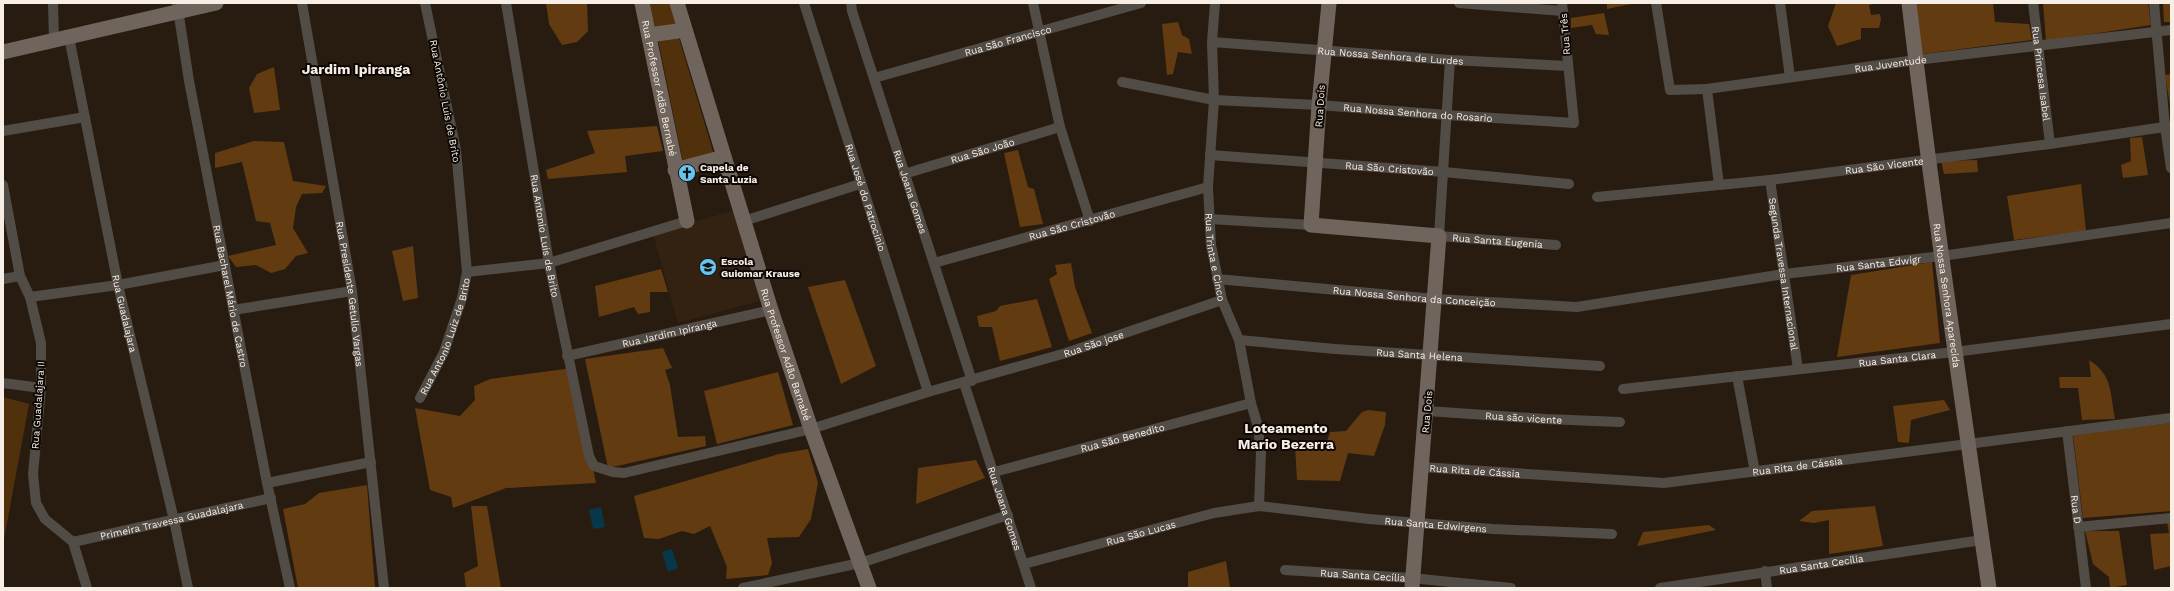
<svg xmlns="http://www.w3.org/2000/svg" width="2174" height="591" font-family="'Work Sans',sans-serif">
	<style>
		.built { fill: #321 }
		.green { fill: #51300c }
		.forest { fill: #623b10 }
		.water { fill: #06384a }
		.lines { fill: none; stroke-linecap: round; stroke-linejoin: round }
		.street { stroke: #524c46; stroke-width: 10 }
		.secondary { stroke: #70655c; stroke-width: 15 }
		.labels { text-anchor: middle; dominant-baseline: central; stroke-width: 4; stroke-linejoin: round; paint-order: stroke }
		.street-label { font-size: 10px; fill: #f7eee6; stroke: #0d0704 }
		.poi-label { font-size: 10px; font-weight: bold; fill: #f7eee6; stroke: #0d0704; text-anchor: start }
		.district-label { font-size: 14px; font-weight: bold; fill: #f7eee6; stroke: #0d0704 }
	</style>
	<rect width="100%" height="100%" fill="#281c10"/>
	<polygon class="built" points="735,210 763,300 678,323 653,234"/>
	<g class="green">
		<polygon points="648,3 671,3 678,27 654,31"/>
		<polygon points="678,35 714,155 683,162 658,39"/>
		<polygon points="3,397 29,404 3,545"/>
	</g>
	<g class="forest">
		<polygon points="546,3 587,3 588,31 577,42 562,45 549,24"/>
		<polygon points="1607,3 1636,3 1607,9"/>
		<polygon points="1836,3 1878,3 1869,5 1871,15 1880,14 1881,19 1879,28 1861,28 1861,39 1837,46 1828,26"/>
		<polygon points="1916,3 1993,3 1995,22 2029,24 2032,40 1922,54"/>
		<polygon points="2043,3 2148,3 2151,25 2046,41"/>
		<polygon points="2163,3 2171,3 2171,22 2164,22"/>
		<polygon points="1604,13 1609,35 1596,34 1592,25 1571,28 1571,18"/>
		<polygon points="1178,22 1182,35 1189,39 1192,54 1178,52 1173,74 1167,75 1162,24"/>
		<polygon points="274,67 280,110 254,113 249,88 257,74"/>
		<polygon points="2171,74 2171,111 2165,75"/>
		<polygon points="657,126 663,151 625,156 627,172 548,179 546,170 595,153 587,131"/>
		<polygon points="2142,137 2148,175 2123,178 2121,165 2131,161 2130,138"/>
		<polygon points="254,141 284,142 293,181 326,186 322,193 302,194 296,207 293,228 308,253 296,256 285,269 271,273 256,265 236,267 228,256 276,245 270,223 256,221 242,162 215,168 215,153"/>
		<polygon points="1018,150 1028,187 1034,189 1043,224 1020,227 1004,153"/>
		<polygon points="1977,160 1978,172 1944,174 1941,161"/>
		<polygon points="2081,184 2086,231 2014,240 2007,196"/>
		<polygon points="413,246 418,298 403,301 392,251"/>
		<polygon points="1932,262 1940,343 1837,357 1851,275"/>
		<polygon points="1071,263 1075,287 1092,333 1069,341 1049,279 1057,274 1055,265"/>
		<polygon points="661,269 668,292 650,292 650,312 638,314 634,307 599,317 595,286"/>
		<polygon points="845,280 876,366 841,384 808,287"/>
		<polygon points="1037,299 1052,347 1000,361 992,327 979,327 977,316 996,311 1000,306"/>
		<polygon points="663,348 672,368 665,370 670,385 678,437 705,436 706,446 608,468 585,359"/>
		<path d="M2089 360C2113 375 2110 393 2115 419L2082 420 2078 388H2060L2059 377H2091Z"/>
		<polygon points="573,368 596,483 506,488 453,508 451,497 430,490 415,408 460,416 475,400 474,386 490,379"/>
		<polygon points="778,372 793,425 717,444 704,391"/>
		<polygon points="1944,400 1950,410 1911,420 1909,443 1898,442 1893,406"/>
		<polygon points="1368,410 1386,412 1385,425 1374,456 1348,453 1340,481 1297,480 1295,446 1325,448 1330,432 1346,431 1362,412"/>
		<polygon points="2171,423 2171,511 2083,518 2073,435"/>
		<polygon points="808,449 818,483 811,519 799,537 767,538 772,563 768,575 726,579 727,567 710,526 694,534 682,531 659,539 644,538 634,496 779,454"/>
		<polygon points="976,460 985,478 916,504 918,468"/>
		<polygon points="367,485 375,588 298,588 283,509 305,504 319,493"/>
		<polygon points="471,506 487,506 501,588 466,588 464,573 478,566"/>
		<polygon points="1875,506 1883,546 1829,554 1829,520 1814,523 1799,521 1812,511"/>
		<polygon points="2167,522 2171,523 2171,566 2154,570 2150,534 2169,533"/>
		<polygon points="1709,525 1716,530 1637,546 1643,532"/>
		<polygon points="2085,531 2119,531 2127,585 2110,588 2109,577 2093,564"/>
		<polygon points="1226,561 1230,588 1188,588 1188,572"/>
	</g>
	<g class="water">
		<polygon points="601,507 605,527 593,529 589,510"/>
		<polygon points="672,549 678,568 668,572 662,552"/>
	</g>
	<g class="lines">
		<g class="street">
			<polyline points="53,3 54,40"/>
			<path id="s1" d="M177 3 189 81 267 483 290 588"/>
			<path id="s2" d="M302 3 352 291 384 588"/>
			<path id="s3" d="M506 3 549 263 589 456 594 466 613 472 624 473 811 429 928 392 1066 353 1222 300"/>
			<path id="s4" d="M804 3 928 392"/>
			<path id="s5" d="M851 3 852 11 972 381"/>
			<polyline points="1033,3 1060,127 1090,221"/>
			<path id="s6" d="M1215 3 1212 42 1214 100 1208 187 1211 245 1222 300 1239 340 1251 403 1258 427 1261 452 1259 506"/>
			<polyline points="1459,3 1563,11"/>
			<polyline points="1656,3 1670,90 1707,89"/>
			<polyline points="1780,3 1790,77"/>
			<path id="s7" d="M2033 3 2050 144"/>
			<polyline points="2154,3 2165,127 2171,168"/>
			<path id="s8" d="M69 37 118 285 174 520 188 588"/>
			<path id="s9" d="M1212 42 1450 60 1568 66"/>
			<path id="s10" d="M1450 60 1439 236 1556 245"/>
			<path id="s11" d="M874 78 1141 3"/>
			<path id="s12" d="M1122 82 1214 100 1319 105 1447 115 1574 123 1562 3"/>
			<polyline points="3,131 85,117"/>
			<path id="s13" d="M1210 155 1444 172 1569 184"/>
			<path id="s14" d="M904 174 1060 127"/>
			<path id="s15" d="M1770 180 1798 369"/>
			<polyline points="3,185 20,276 30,297 41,343 41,388 33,474 36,503 45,519 73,542 87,588"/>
			<path id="s16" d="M1719 185 1707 89 1916 60 2171 30"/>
			<path id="s17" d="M1597 197 1770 180 2050 144 2171 126"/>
			<polyline points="1209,219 1311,225"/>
			<polyline points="744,221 860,184"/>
			<path id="s18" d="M934 263 1208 187"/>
			<polyline points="467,272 549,263 687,221"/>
			<polyline points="3,279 20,276"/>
			<path id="s19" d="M1217 279 1435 299 1577 307 1784 274 1942 256 2171 223"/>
			<polyline points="30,297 118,285 225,265"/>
			<polyline points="233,310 352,291"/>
			<path id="s20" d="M1239 340 1335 349 1600 366"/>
			<path id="s21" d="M567 356 771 310"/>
			<polyline points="1737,376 1755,472"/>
			<polyline points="3,383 41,388"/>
			<path id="s22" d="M964 383 1031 588"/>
			<path id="s23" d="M1623 389 1954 352 2171 324"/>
			<path id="s24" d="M420 398 444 352 462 298 467 272 456 150 425 3"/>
			<path id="s25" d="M1427 411 1546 419 1620 422"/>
			<path id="s26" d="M2067 431 2086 588"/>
			<path id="s27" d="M1422 467 1664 483 2171 418"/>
			<path id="s28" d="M994 472 1251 403"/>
			<polyline points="267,483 371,462"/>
			<polyline points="2078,527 2171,518"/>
			<path id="s29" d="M73 542 271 498"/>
			<path id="s30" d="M1024 564 1214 513 1259 506 1369 519 1493 529 1612 534"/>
			<path id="s31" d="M1285 570 1411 578 1511 588"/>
			<polyline points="1765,571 1767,588"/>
			<polyline points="743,588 860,563 1008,515"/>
			<path id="s32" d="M1660 588 1982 540"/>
		</g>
		<g class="secondary">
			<path id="s33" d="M642 3 687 221"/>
			<path id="s34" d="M677 3 771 310 811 429 869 588"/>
			<polyline points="1329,3 1319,105 1311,225 1439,236 1412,588"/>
			<path id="s35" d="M1909 3C1932 198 1961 393 1989 588"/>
			<polyline points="649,35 685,30"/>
			<polyline points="3,52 216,3"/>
			<polyline points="675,170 724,157"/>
		</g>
	</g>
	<defs>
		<symbol id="church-disc" viewBox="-11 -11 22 22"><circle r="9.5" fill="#65c5ee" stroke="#0d0704"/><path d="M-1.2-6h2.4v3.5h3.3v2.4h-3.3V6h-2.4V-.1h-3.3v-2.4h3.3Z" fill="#111"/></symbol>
		<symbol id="school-disc" viewBox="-11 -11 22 22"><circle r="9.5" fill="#65c5ee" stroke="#0d0704"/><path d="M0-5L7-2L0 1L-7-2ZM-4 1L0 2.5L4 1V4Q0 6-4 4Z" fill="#111"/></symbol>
	</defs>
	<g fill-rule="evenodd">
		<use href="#church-disc" x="677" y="163" width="20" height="20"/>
		<use href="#school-disc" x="698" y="257" width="20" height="20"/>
	</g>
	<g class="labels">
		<g class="street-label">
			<text transform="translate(1565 34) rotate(-95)">Rua Três</text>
			<text stroke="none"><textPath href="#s11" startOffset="139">Rua São Francisco</textPath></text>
			<text stroke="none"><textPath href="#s9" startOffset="179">Rua Nossa Senhora de Lurdes</textPath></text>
			<text stroke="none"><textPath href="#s16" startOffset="282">Rua Juventude</textPath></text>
			<text stroke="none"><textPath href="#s7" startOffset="71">Rua Princesa Isabel</textPath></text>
			<text stroke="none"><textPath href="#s33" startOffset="87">Rua Professor Adão Bernabé</textPath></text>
			<text transform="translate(445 101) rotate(79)">Rua Antônio Luis de Brito</text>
			<text transform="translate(1320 106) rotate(-86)">Rua Dois</text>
			<text stroke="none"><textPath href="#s12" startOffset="298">Rua Nossa Senhora do Rosario</textPath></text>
			<text stroke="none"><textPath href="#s14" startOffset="82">Rua São João</textPath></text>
			<text stroke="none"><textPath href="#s17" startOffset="289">Rua São Vicente</textPath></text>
			<text stroke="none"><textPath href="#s13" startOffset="180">Rua São Cristovão</textPath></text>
			<text stroke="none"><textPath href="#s5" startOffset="198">Rua Joana Gomes</textPath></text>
			<text stroke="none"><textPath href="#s4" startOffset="204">Rua José do Patrocinio</textPath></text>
			<text stroke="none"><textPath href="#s18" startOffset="143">Rua São Cristovão</textPath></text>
			<text stroke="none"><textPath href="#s3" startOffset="236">Rua Antonio Luis de Brito</textPath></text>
			<text stroke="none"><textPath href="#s10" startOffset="235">Rua Santa Eugenia</textPath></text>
			<text stroke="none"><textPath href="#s6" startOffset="255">Rua Trinta e Cinco</textPath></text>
			<text stroke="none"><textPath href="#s19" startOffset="666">Rua Santa Edwigr</textPath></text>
			<text stroke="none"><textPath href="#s15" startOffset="95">Segunda Travessa Internacional</textPath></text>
			<text stroke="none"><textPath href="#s2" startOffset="295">Rua Presidente Getulio Vargas</textPath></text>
			<text stroke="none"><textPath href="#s19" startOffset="198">Rua Nossa Senhora da Conceição</textPath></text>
			<text stroke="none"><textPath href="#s1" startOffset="298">Rua Bacharel Mário de Castro</textPath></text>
			<text stroke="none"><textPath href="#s35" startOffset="295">Rua Nossa Senhora Aparecida</textPath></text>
			<text stroke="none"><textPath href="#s8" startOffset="282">Rua Guadalajara</textPath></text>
			<text stroke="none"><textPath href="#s21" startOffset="105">Rua Jardim Ipiranga</textPath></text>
			<text stroke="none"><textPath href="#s24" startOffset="67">Rua Antonio Luiz de Brito</textPath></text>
			<text stroke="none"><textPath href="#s3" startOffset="990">Rua São jose</textPath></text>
			<text stroke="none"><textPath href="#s34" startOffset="368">Rua Professor Adão Barnabé</textPath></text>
			<text stroke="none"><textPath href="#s20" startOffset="181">Rua Santa Helena</textPath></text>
			<text stroke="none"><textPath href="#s23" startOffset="276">Rua Santa Clara</textPath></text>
			<text transform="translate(38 405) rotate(-86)">Rua Guadalajara II</text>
			<text transform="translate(1427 412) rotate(-85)">Rua Dois</text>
			<text stroke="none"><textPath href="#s25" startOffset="97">Rua são vicente</textPath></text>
			<text stroke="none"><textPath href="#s28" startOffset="133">Rua São Benedito</textPath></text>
			<text stroke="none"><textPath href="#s27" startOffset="377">Rua Rita de Cássia</textPath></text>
			<text stroke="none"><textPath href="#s27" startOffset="53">Rua Rita de Cássia</textPath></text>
			<text stroke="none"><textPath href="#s22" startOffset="132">Rua Joana Gomes</textPath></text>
			<text stroke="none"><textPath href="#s26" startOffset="79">Rua D</textPath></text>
			<text stroke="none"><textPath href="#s29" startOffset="101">Primeira Travessa Guadalajara</textPath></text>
			<text stroke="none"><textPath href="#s30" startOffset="420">Rua Santa Edwirgens</textPath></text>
			<text stroke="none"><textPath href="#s30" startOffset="121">Rua São Lucas</textPath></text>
			<text stroke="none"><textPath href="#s32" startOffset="163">Rua Santa Cecília</textPath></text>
			<text stroke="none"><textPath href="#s31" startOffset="78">Rua Santa Cecília</textPath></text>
		</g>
		<g class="poi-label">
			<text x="700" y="167">Capela de<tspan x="700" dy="12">Santa Luzia</tspan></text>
			<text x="721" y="261">Escola<tspan x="721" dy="12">Guiomar Krause</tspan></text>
		</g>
		<g class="district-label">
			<text x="356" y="69">Jardim Ipiranga</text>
			<text x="1286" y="428">Loteamento<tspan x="1286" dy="16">Mario Bezerra</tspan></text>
		</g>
	</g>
	<rect width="2174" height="591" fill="none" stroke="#f7eee6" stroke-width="8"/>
</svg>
